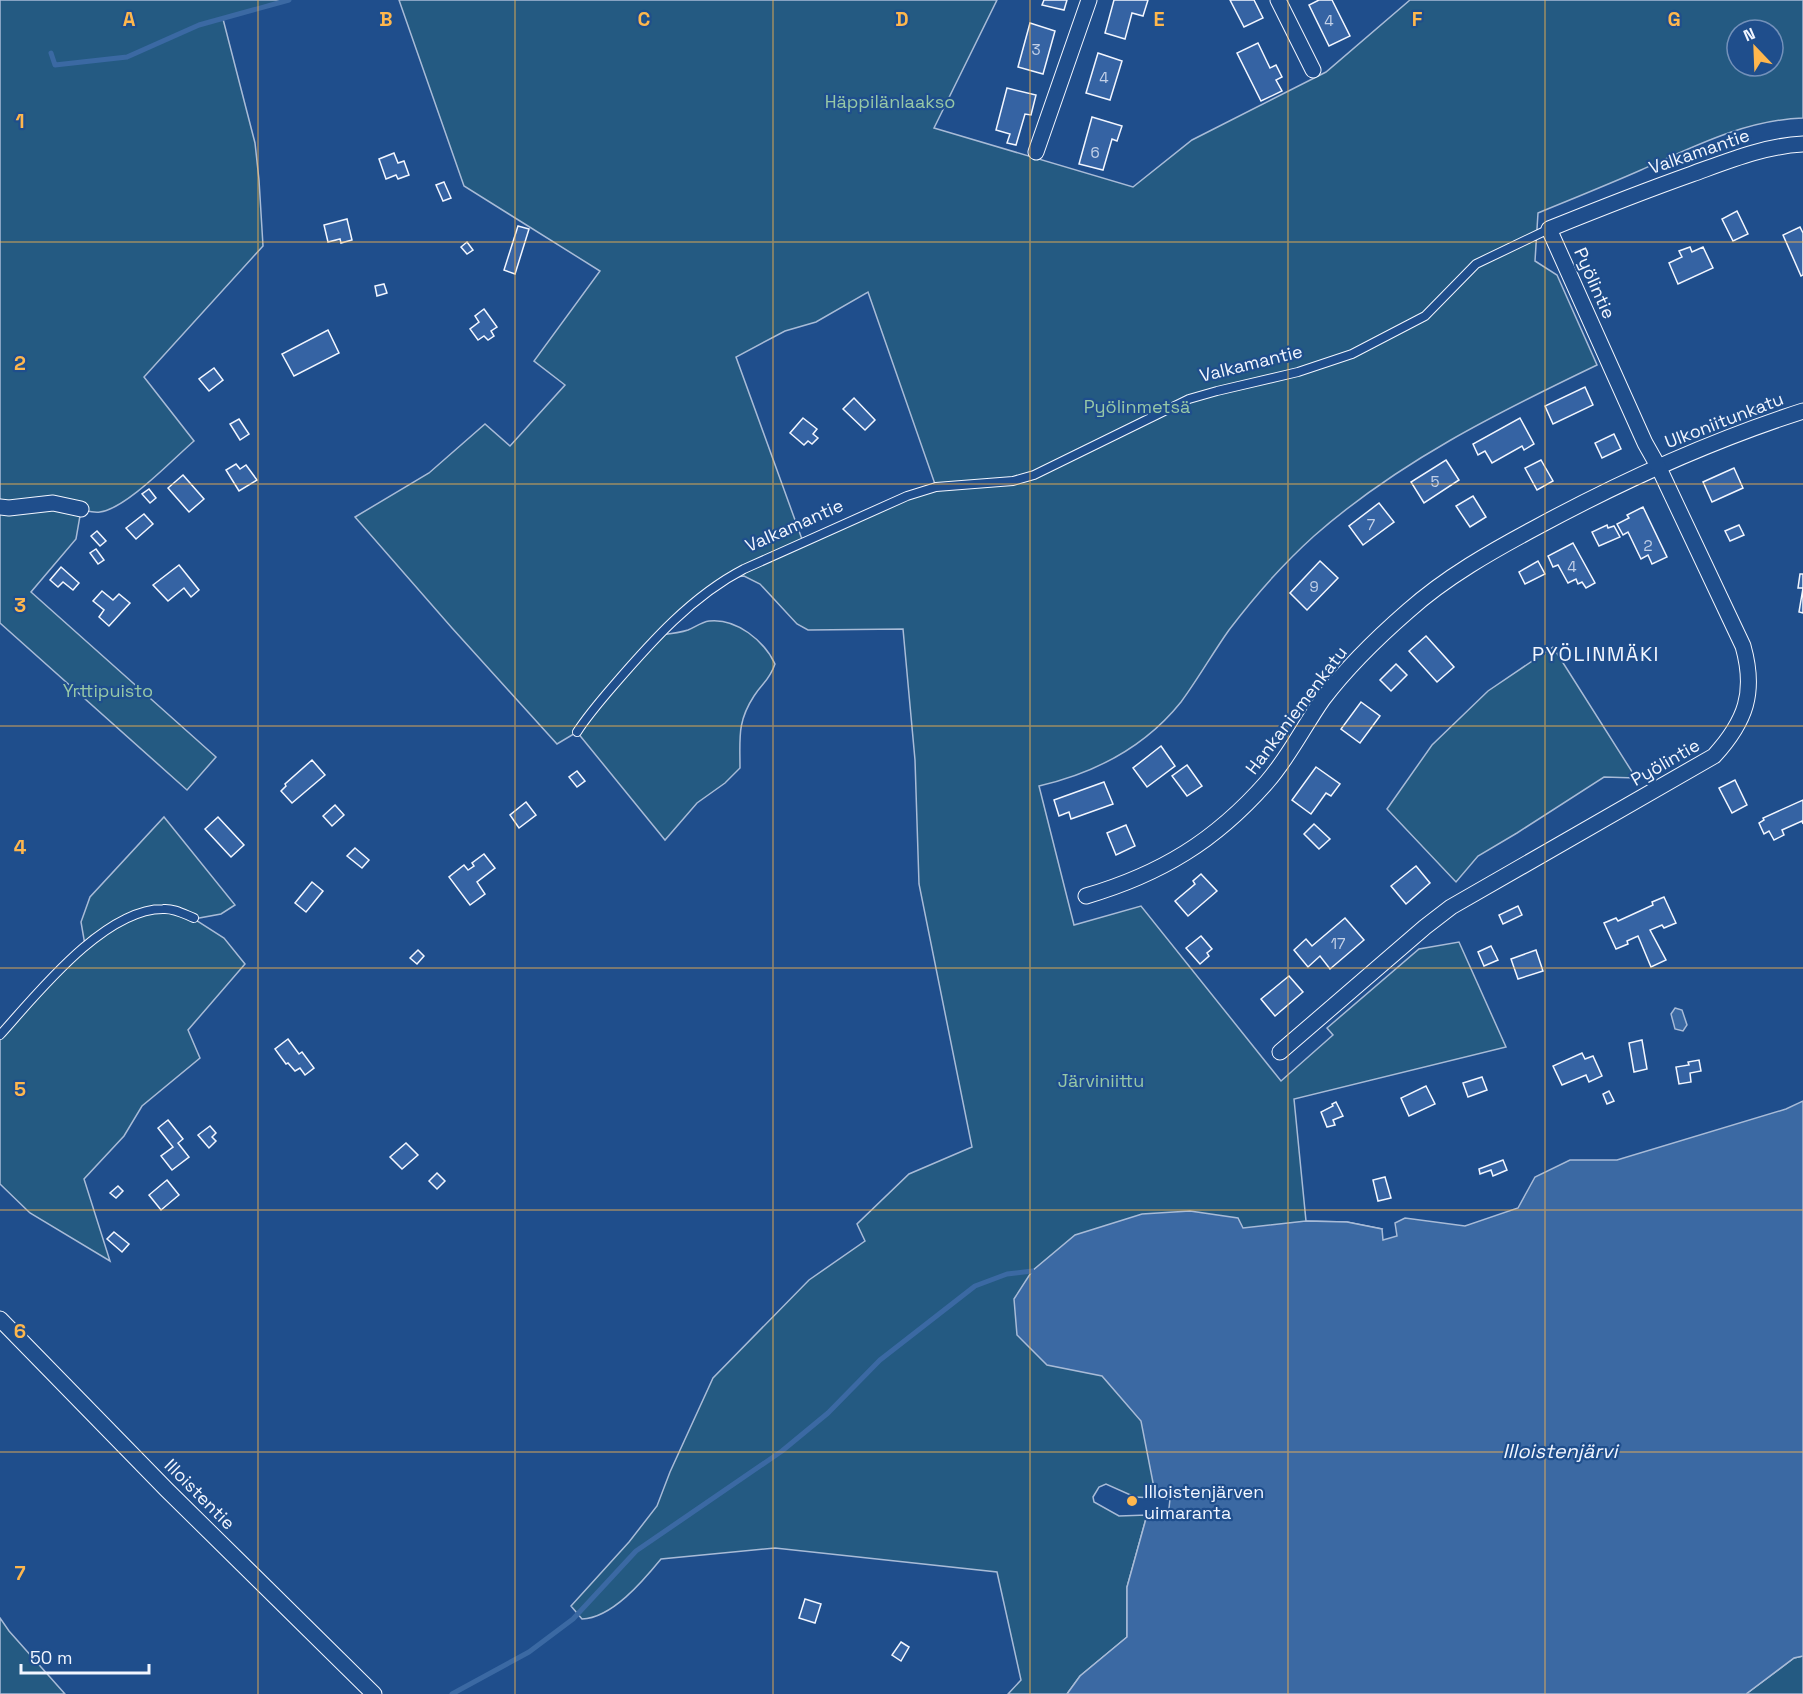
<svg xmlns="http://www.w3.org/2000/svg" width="1803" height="1694" font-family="'Space Grotesk',sans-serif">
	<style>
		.green { fill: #245a82; stroke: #a8bbd7; stroke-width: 1.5; fill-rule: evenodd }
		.water { fill: #3b69a3; stroke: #a8bbd7; stroke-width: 1.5 }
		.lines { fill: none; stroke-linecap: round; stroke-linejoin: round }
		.stream { stroke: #3b69a3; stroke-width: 5 }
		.building { fill: #3563a3; stroke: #f2f6ff; stroke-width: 1.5 }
		.lane-casing { stroke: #f2f6ff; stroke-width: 10 }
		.street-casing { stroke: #f2f6ff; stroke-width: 17 }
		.lane { stroke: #1f4e8c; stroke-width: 8 }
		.street { stroke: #1f4e8c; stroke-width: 15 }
		.grid { fill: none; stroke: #ffb74d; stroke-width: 1.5; stroke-opacity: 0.55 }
		.poi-dot { fill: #ffb74d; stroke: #1f4e8c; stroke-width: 2 }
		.labels { text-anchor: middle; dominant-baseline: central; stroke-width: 4.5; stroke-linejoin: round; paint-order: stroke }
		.number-label { font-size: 15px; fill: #c3d1e8 }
		.park-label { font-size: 18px; fill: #97c8a6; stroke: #1f4e8c }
		.street-label { font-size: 18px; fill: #f2f6ff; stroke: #1f4e8c }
		.poi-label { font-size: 18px; fill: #f2f6ff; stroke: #1f4e8c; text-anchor: start }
		.neighbourhood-label { font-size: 20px; letter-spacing: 1.5px; fill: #f2f6ff; stroke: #1f4e8c }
		.water-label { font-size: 20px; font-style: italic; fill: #f2f6ff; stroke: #1f4e8c }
		.grid-label { font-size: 20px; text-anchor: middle; font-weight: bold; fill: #ffb74d; stroke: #1f4e8c; stroke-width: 4.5; stroke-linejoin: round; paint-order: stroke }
	</style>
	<rect width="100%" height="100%" fill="#1f4e8c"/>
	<g class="green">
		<path d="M0 0H289L223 19 255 143 259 180 263 246 144 377 194 441C173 459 126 509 100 512 94 513 87 511 81 510L76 539 31 592 216 757 187 790 0 623Z"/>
		<path d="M399 0H997L934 128 1133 187 1192 140 1326 72 1410 0H1803V118C1745 120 1693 147 1641 170 1607 185 1572 199 1538 213L1535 261 1557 275 1597 365C1497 413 1398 462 1314 536 1283 564 1254 597 1229 630 1212 654 1198 679 1181 702 1145 747 1095 773 1039 786L1074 925 1141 906 1281 1081 1333 1035 1327 1028 1419 949 1459 942 1506 1047 1294 1099 1306 1221 1347 1222 1382 1229 1156 1498 1135 1497 1106 1484 1099 1487 1093 1497 1094 1502 1119 1516 1147 1515 1127 1587V1637L1080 1676 1067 1694H1008L1021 1680 997 1572 775 1548 661 1559C643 1581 612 1618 582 1619L571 1606 629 1542 657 1506 670 1472 713 1378 809 1280 865 1241 857 1224 909 1174 972 1147 919 884 915 760 903 629 808 630 797 624 760 584 744 576 727 578 660 635C669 634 679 633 688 630 695 627 702 622 709 621 737 618 764 641 775 664 769 681 763 682 754 696 737 722 740 738 740 768L725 783 697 803 665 840 577 732 557 744 452 628 355 517 429 473 485 424 510 446 565 385 534 361 600 271 464 186ZM1737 30H1773V66H1737ZM868 292 936 487 803 542 736 357 785 331 816 322Z"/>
		<polygon points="1553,647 1636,778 1604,777 1517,833 1478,856 1456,882 1387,809 1432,745 1488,691"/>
		<polygon points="164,817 235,905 221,914 194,919 224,938 245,964 188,1030 200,1058 142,1106 124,1136 84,1179 110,1261 30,1213 0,1184 0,1035 85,945 81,922 90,897"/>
		<polygon points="0,1618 9,1631 65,1694 0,1694"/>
		<polygon points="1803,1656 1803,1694 1746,1694 1794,1658"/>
	</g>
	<g class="water">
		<polygon points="1675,1008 1682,1010 1687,1025 1683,1031 1675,1029 1671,1014"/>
		<polygon points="1803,1101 1803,1656 1794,1658 1746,1694 1067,1694 1080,1676 1127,1637 1127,1587 1147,1515 1168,1517 1170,1499 1156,1498 1141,1421 1102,1376 1047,1365 1017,1335 1014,1299 1032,1271 1075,1235 1142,1214 1190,1211 1238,1218 1243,1228 1306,1221 1347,1222 1382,1229 1383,1240 1397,1236 1395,1223 1405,1218 1465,1226 1518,1208 1535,1177 1570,1160 1617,1160 1786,1109"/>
	</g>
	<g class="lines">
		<g class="stream">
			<polyline points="51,53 55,65 127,57 199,25 289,0"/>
			<polyline points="452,1694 529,1652 573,1619 636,1551 782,1451 828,1413 880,1360 975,1286 1007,1274 1032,1271"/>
		</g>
	</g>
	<g class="building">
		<polygon points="1044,0 1067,0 1064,10 1042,5"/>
		<polygon points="1114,0 1148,0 1143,16 1132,13 1125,39 1105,33"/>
		<polygon points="1230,0 1254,0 1263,18 1244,27"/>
		<polygon points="1319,0 1332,0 1350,36 1329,46 1309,5"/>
		<polygon points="1030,23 1055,31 1043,74 1018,67"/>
		<polygon points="1258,43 1270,68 1276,65 1282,77 1276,80 1282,91 1261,101 1237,53"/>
		<polygon points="1098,53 1122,61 1110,100 1086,93"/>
		<polygon points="1007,88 1036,95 1031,115 1025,114 1016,145 1007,143 1010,134 996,130"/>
		<polygon points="1092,117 1122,126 1117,141 1112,139 1103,170 1079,164"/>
		<polygon points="394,153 398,163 404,161 409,175 398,179 396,175 386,179 379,159"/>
		<polygon points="444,182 451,198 443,201 436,185"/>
		<polygon points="1737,211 1748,234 1733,241 1722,219"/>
		<polygon points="347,219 352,240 341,243 340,239 328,242 324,225"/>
		<polygon points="518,226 529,229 515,274 504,270"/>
		<polygon points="1800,227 1803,233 1803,275 1801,276 1783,235"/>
		<polygon points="467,242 473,250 467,254 461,247"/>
		<polygon points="1690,247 1692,252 1703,247 1713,268 1678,284 1669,263 1682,257 1679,251"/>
		<polygon points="384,284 387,293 377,296 375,286"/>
		<polygon points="484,309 497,327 491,331 494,336 488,340 484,336 478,340 470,329 479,322 475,316"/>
		<polygon points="328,330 339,353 294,376 282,354"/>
		<polygon points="214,368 223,380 209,391 199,379"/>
		<polygon points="1585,387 1593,405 1553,424 1545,406"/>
		<polygon points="854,398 875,420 865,430 843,409"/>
		<polygon points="803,418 817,429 813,434 818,438 812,444 808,441 804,445 790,433"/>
		<polygon points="1520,418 1534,444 1524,450 1522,446 1492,463 1485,451 1478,455 1473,444"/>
		<polygon points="239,419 249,434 240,440 230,424"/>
		<polygon points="1614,434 1621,449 1602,458 1595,443"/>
		<polygon points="1446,460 1459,480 1424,503 1411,482"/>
		<polygon points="1541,460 1553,481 1537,490 1525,468"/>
		<polygon points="236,464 240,469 246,465 257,480 239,491 226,470"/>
		<polygon points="1734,468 1743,488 1712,502 1703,482"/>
		<polygon points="183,475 204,499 189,512 168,488"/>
		<polygon points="149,489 156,498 150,503 142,494"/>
		<polygon points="1473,496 1486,517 1470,527 1456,506"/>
		<polygon points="1379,503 1394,522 1363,545 1349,526"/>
		<polygon points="1643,507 1667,557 1652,564 1648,555 1641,559 1628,532 1623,535 1617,524 1629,518 1627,515"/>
		<polygon points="144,514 153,524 136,539 126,528"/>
		<polygon points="1607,525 1608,528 1614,526 1620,537 1599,546 1592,532"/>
		<polygon points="1739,525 1744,535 1730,541 1725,531"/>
		<polygon points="97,531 106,541 100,546 91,536"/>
		<polygon points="1573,543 1595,583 1586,588 1582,582 1578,584 1576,579 1568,583 1558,565 1553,567 1548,556"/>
		<polygon points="96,549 104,560 98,564 90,553"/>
		<polygon points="1320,561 1338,578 1307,610 1290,593"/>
		<polygon points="1538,561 1545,574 1525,584 1519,572"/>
		<polygon points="179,565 199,590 191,597 184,588 168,601 153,585"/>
		<polygon points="61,567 79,583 73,590 63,582 58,587 50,580"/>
		<polygon points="1800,574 1803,574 1803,613 1799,612 1803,588 1798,588"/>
		<polygon points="102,591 113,600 119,594 130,603 109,626 99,617 104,610 93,601"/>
		<polygon points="1426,636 1454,667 1437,682 1409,651"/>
		<polygon points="1396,664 1407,675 1391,691 1380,680"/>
		<polygon points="1361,702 1380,716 1360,743 1341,729"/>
		<polygon points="1161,746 1175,766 1147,787 1133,768"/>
		<polygon points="312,760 325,775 292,803 281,791 286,786 285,784"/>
		<polygon points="1187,765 1202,786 1187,796 1172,776"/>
		<polygon points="1316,767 1340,784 1331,796 1326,793 1311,814 1292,800"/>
		<polygon points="577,771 585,781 577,787 569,777"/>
		<polygon points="1735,780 1747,805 1732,813 1719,788"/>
		<polygon points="1104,782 1113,804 1071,819 1069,812 1059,816 1054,800"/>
		<polygon points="1803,800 1803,824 1802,821 1782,830 1784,835 1774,840 1769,831 1764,834 1759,823 1764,820 1763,818"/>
		<polygon points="526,802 536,815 519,828 510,815"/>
		<polygon points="335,805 344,815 332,826 323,816"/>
		<polygon points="218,817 244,845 231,857 205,829"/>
		<polygon points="1314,824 1330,839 1319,849 1304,834"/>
		<polygon points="1126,825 1135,846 1116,855 1107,833"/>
		<polygon points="355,848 369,860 362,868 347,856"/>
		<polygon points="484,854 495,868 477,882 485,894 470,905 449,877 464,865 468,870 474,866 472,863"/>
		<polygon points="1416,866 1430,883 1406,904 1391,886"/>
		<polygon points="1201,874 1217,891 1188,916 1175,901 1195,884 1193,881"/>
		<polygon points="312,882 323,891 306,912 295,903"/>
		<polygon points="1664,897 1676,923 1664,928 1662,925 1650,930 1666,960 1651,967 1638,936 1627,941 1628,944 1616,949 1604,923 1616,918 1618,921 1653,905 1652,902"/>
		<polygon points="1518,906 1522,915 1503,924 1499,915"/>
		<polygon points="1345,918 1364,940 1330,969 1320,956 1308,967 1294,950 1306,939 1312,946"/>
		<polygon points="1201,936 1212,949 1207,953 1209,956 1200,964 1186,948"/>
		<polygon points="1491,946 1498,960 1484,966 1478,952"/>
		<polygon points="418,950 424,956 417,964 410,958"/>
		<polygon points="1536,950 1543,971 1518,979 1511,959"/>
		<polygon points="1289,976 1303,992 1275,1016 1261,999"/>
		<polygon points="288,1039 299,1054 302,1052 314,1068 305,1075 300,1068 295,1071 288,1063 286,1064 275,1049"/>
		<polygon points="1642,1040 1647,1069 1634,1072 1629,1043"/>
		<polygon points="1582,1053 1585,1059 1593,1056 1602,1076 1589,1082 1586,1075 1562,1085 1553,1066"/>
		<polygon points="1699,1060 1701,1071 1690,1073 1691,1082 1679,1084 1676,1067 1689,1065 1688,1062"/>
		<polygon points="1482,1077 1487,1090 1468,1097 1463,1083"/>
		<polygon points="1426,1086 1435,1104 1409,1116 1401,1098"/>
		<polygon points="1609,1091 1614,1101 1607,1104 1603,1094"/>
		<polygon points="1336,1102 1343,1116 1333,1120 1335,1125 1327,1127 1321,1112 1333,1106 1332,1104"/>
		<polygon points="168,1120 183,1139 178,1143 189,1157 172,1170 161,1156 173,1147 158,1128"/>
		<polygon points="210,1126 216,1133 212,1137 216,1141 209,1148 198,1135"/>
		<polygon points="406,1143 418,1155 402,1169 390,1157"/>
		<polygon points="1503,1160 1507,1170 1493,1176 1491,1170 1480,1174 1479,1169"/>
		<polygon points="437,1173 445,1181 437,1189 429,1181"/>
		<polygon points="1385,1177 1391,1198 1378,1201 1373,1180"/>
		<polygon points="167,1180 179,1195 161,1210 149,1195"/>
		<polygon points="118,1186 123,1191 116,1198 110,1193"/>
		<polygon points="114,1232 129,1244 122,1252 107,1239"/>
		<polygon points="805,1599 821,1604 815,1623 799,1618"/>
		<polygon points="901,1642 909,1647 901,1661 892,1655"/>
	</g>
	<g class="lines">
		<defs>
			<g id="lane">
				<path d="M577 732C588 715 601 700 614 685 652 641 692 596 744 569L907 496 936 487 1013 481 1034 475 1189 399 1217 391 1298 372 1352 354 1425 316 1476 264 1549 229"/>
				<path d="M0 1035C37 994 104 909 163 909 174 908 184 914 194 918"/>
			</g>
			<g id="street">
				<polyline points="1278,0 1313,70"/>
				<polyline points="1036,152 1089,0"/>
				<polyline points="0,507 9,508 53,503 81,509"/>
				<path d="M1086 896C1161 874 1215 841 1267 782 1289 757 1304 726 1323 699 1348 666 1377 638 1408 611 1446 577 1492 551 1537 527 1622 481 1710 441 1803 411"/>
				<path d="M1280 1052 1425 927 1451 907 1714 756C1746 721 1756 692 1743 646L1658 466 1645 443 1549 229C1596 210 1644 191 1692 174 1728 161 1764 146 1803 144"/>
				<polyline points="0,1319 167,1490 374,1694"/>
			</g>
		</defs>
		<use href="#lane" class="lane-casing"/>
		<use href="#street" class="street-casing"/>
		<use href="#lane" class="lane"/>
		<use href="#street" class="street"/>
	</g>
	<path class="grid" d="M258 0V1694M515 0V1694M773 0V1694M1030 0V1694M1288 0V1694M1545 0V1694M0 242H1803M0 484H1803M0 726H1803M0 968H1803M0 1210H1803M0 1452H1803"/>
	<circle class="poi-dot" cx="1132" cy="1501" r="6"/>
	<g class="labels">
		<g class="number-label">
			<text x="1329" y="20">4</text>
			<text x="1036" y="49">3</text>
			<text x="1104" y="77">4</text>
			<text x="1095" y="152">6</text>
			<text x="1435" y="481">5</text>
			<text x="1371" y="524">7</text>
			<text x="1648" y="545">2</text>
			<text x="1572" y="566">4</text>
			<text x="1314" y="586">9</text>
			<text x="1338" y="943">17</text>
		</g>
		<g class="park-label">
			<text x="890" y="101">Häppilänlaakso</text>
			<text x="1137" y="406">Pyölinmetsä</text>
			<text x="108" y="690">Yrttipuisto</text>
			<text x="1101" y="1080">Järviniittu</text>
		</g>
		<g class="street-label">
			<text transform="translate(1699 151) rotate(-19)">Valkamantie</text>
			<text transform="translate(1595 283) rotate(66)">Pyölintie</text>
			<text transform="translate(1251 363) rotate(-14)">Valkamantie</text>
			<text transform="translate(1724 420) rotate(-21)">Ulkoniitunkatu</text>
			<text transform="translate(794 525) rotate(-24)">Valkamantie</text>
			<text transform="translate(1296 710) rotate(-53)">Hankaniemenkatu</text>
			<text transform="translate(1665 762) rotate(-30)">Pyölintie</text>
			<text transform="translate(200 1494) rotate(45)">Illoistentie</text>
		</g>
		<g class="poi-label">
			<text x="1144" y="1491">Illoistenjärven<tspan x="1144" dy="21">uimaranta</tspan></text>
		</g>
		<g class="neighbourhood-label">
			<text x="1596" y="654">PYÖLINMÄKI</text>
		</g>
		<g class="water-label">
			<text x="1560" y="1451">Illoistenjärvi</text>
		</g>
	</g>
	<g class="grid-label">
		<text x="129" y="26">A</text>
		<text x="386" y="26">B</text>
		<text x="644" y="26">C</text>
		<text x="902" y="26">D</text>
		<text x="1159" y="26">E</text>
		<text x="1417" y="26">F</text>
		<text x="1674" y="26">G</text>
		<text x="20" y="128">1</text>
		<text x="20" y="370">2</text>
		<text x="20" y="612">3</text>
		<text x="20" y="854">4</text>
		<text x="20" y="1096">5</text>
		<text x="20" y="1338">6</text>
		<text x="20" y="1580">7</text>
	</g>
	<g transform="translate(1755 48) rotate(337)"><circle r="28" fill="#1f4e8c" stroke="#7391ba" stroke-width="1.5"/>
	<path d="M0-4.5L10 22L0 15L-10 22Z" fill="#ffb74d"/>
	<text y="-9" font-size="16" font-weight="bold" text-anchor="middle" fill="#f2f6ff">N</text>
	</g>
	<path d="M21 1664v9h128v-9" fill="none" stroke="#f2f6ff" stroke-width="3"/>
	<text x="30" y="1664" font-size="18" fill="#f2f6ff" stroke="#1f4e8c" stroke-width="4.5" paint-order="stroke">50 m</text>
</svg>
